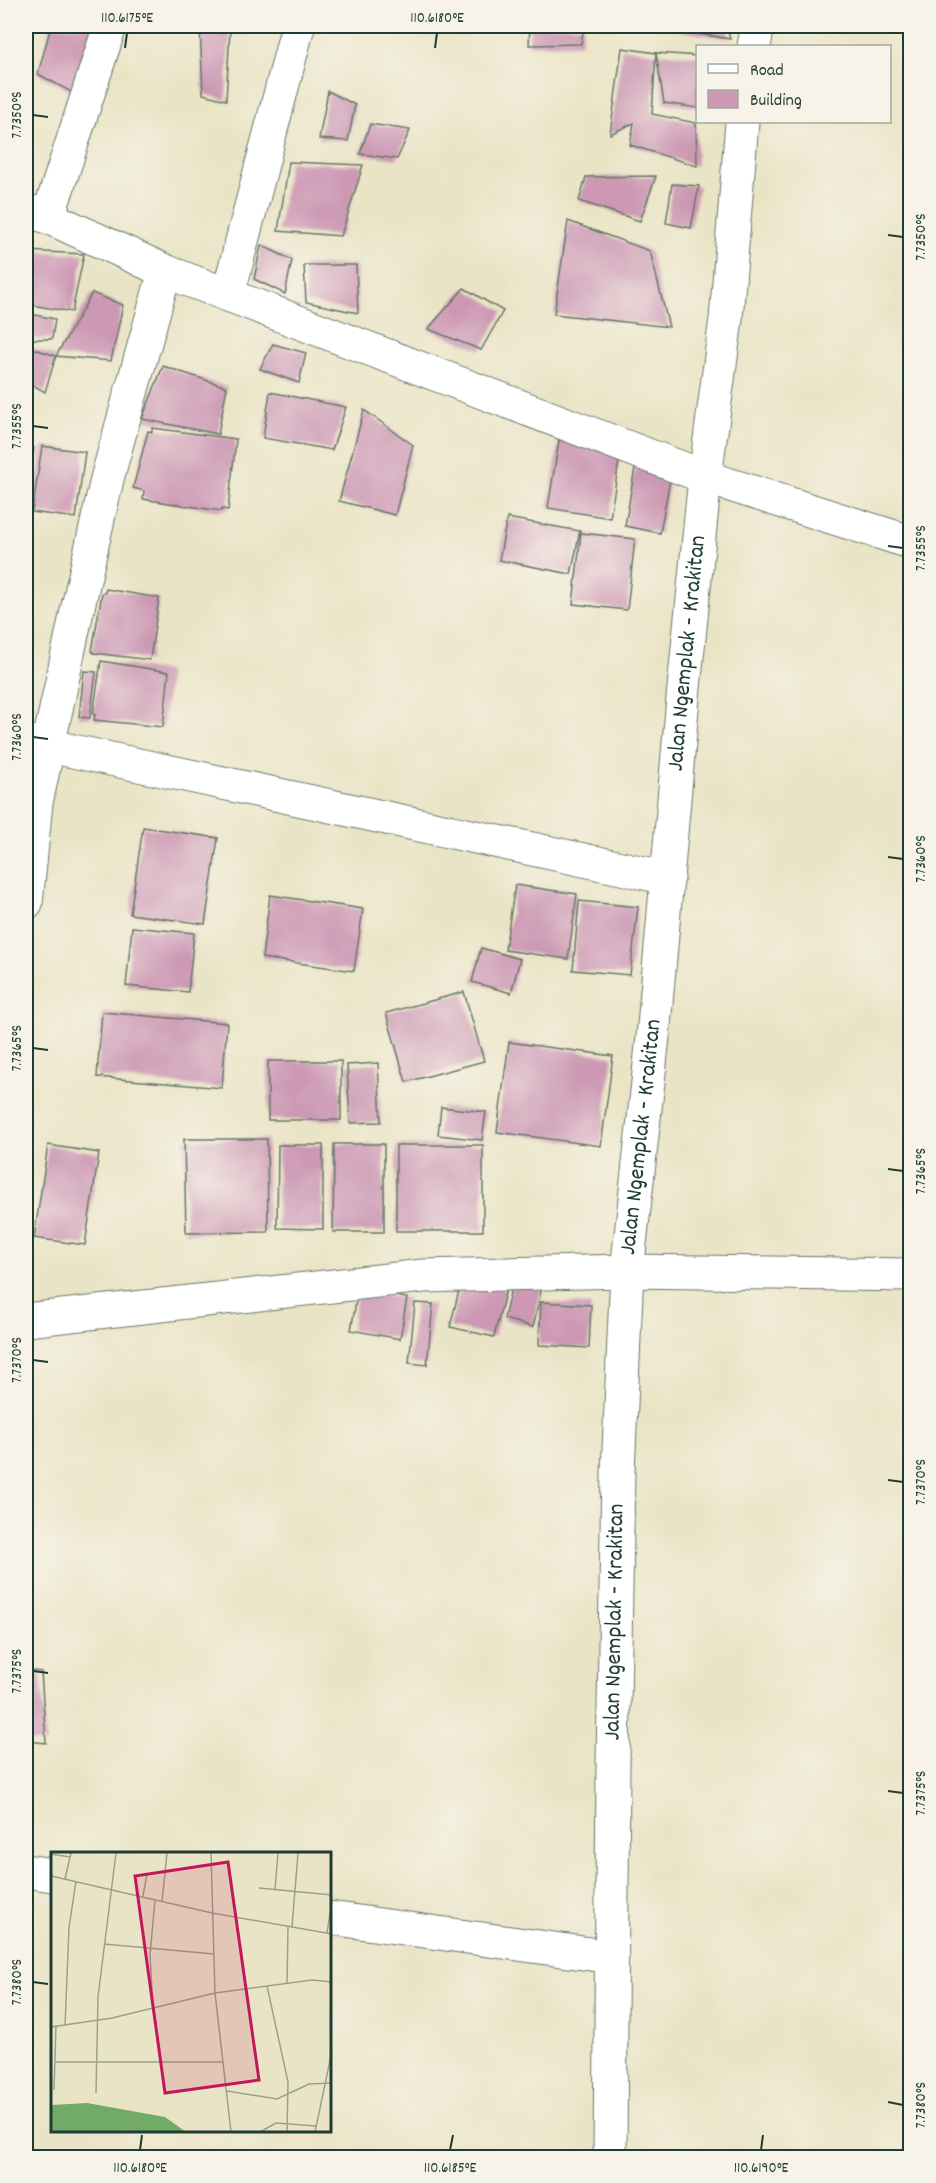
<svg xmlns="http://www.w3.org/2000/svg" width="936" height="2183" font-family="Dekko,sans-serif">
	<style>
		.building { fill: #cc98b4 }
		.lines { fill: none; stroke-linecap: round; stroke-linejoin: round }
		.minor-casing { stroke: #667767; stroke-width: 35 }
		.minor { stroke: #fff; stroke-width: 33 }
		.ticks { fill: none; stroke: #1f3d34; stroke-width: 2 }
		.labels { text-anchor: middle; dominant-baseline: central; stroke-width: 4.5; stroke-linejoin: round; paint-order: stroke }
		.street-label { font-size: 24px; fill: #1f3d34; stroke: #f7f3e8 }
		.inset-road { fill: none; stroke: #99a18c; stroke-width: 1.5 }
		.view { fill: #c2185b; fill-opacity: 0.15; stroke: #c2185b; stroke-width: 3 }
		.inset-edge { fill: none; stroke: #1f3d34; stroke-width: 3 }
		.neatline { fill: none; stroke: #1f3d34; stroke-width: 2 }
		.ticks-label { font-size: 15px; text-anchor: middle; fill: #1f3d34 }
	</style>
	<rect width="100%" height="100%" fill="#f7f3e8"/>
	<filter id="ink" filterUnits="userSpaceOnUse"><feTurbulence type="fractalNoise" baseFrequency=".0167" numOctaves="2"/><feDisplacementMap in="SourceGraphic" scale="12" xChannelSelector="R" yChannelSelector="G"/><feConvolveMatrix kernelMatrix="1 2 1 2 8 2 1 2 1" color-interpolation-filters="sRGB"/></filter>
	<filter id="wash" filterUnits="userSpaceOnUse"><feTurbulence type="fractalNoise" baseFrequency=".008" numOctaves="4" result="noise"/><feDisplacementMap in="SourceGraphic" scale="24" xChannelSelector="R" yChannelSelector="G"/><feGaussianBlur stdDeviation="1.35" result="paint"/><feColorMatrix in="noise" values="0 0 0 0 0 0 0 0 0 0 0 0 0 0 0 0 0 1.4 0 .05"/><feComposite in="paint" operator="in"/></filter>
	<g filter="url(#wash)">
		<rect width="100%" height="100%" fill="#eae4c6"/>
		<g id="blocks">
			<g class="building">
				<polygon points="26,26 32,26 26,50"/>
				<polygon points="51,26 98,26 73,93 38,74"/>
				<polygon points="200,26 216,26 230,30 226,100 203,94"/>
				<polygon points="530,26 584,26 581,44 529,45"/>
				<polygon points="658,26 727,26 730,39 658,27"/>
				<polygon points="622,48 656,53 652,114 696,123 697,166 630,145 634,123 610,134"/>
				<polygon points="656,53 698,56 698,108 664,103"/>
				<polygon points="328,91 355,105 348,141 319,139"/>
				<polygon points="370,124 410,130 397,159 360,154"/>
				<polygon points="289,162 363,165 341,236 278,231"/>
				<polygon points="656,176 640,221 579,201 586,177"/>
				<polygon points="672,184 699,186 691,228 666,223"/>
				<polygon points="568,221 650,251 669,327 554,314"/>
				<polygon points="261,245 292,260 285,294 254,279"/>
				<polygon points="26,251 84,254 72,312 26,304"/>
				<polygon points="304,265 356,265 358,313 306,302"/>
				<polygon points="464,288 503,311 481,350 428,329"/>
				<polygon points="92,293 123,305 111,361 56,356"/>
				<polygon points="26,313 55,319 52,339 26,339"/>
				<polygon points="273,344 306,353 299,383 260,369"/>
				<polygon points="26,346 56,356 45,392 26,381"/>
				<polygon points="163,366 227,387 218,434 142,419"/>
				<polygon points="270,392 346,407 332,450 263,438"/>
				<polygon points="364,410 413,445 395,515 339,501"/>
				<polygon points="152,428 236,439 228,510 222,509 221,511 143,499 144,491 133,488 148,431 152,432"/>
				<polygon points="559,440 621,449 610,518 548,508"/>
				<polygon points="42,446 85,452 76,518 32,512"/>
				<polygon points="26,447 34,448 27,493 26,492"/>
				<polygon points="635,468 671,474 660,533 625,526"/>
				<polygon points="507,518 580,531 571,574 499,560"/>
				<polygon points="581,533 635,539 627,610 573,604"/>
				<polygon points="106,589 159,598 150,660 94,653 92,651 102,593 105,593"/>
				<polygon points="101,661 169,672 163,727 94,720 95,715 93,714"/>
				<polygon points="84,671 96,672 90,718 79,717"/>
				<polygon points="143,827 218,838 205,924 130,914"/>
				<polygon points="515,885 577,894 568,959 505,950"/>
				<polygon points="270,895 363,909 354,971 262,958"/>
				<polygon points="579,901 638,907 630,975 573,970"/>
				<polygon points="132,927 194,933 188,992 126,986"/>
				<polygon points="481,948 520,959 511,993 472,982"/>
				<polygon points="464,992 484,1061 406,1082 386,1013"/>
				<polygon points="102,1012 227,1023 222,1088 97,1077"/>
				<polygon points="509,1042 613,1056 601,1146 497,1132"/>
				<rect x="268" y="1061" width="73" height="59"/>
				<polygon points="378,1063 381,1122 350,1123 347,1065"/>
				<polygon points="441,1107 486,1112 482,1140 438,1135"/>
				<polygon points="184,1139 267,1139 268,1232 186,1233"/>
				<polygon points="334,1144 384,1144 384,1232 333,1232"/>
				<polygon points="48,1145 99,1153 85,1245 34,1238"/>
				<polygon points="278,1145 323,1145 323,1229 277,1228"/>
				<rect x="396" y="1145" width="87" height="86"/>
				<polygon points="462,1278 506,1289 494,1337 450,1327"/>
				<polygon points="513,1280 542,1287 533,1327 504,1319"/>
				<polygon points="358,1290 407,1298 400,1339 351,1330"/>
				<polygon points="541,1302 591,1305 589,1348 539,1345"/>
				<polygon points="415,1303 433,1304 427,1365 409,1363"/>
				<polygon points="26,1670 41,1672 46,1743 26,1741"/>
			</g>
		</g>
	</g>
	<g filter="url(#ink)">
		<use href="#blocks" fill-opacity="0" stroke="#667767" stroke-width="1.5"/>
		<g class="lines">
			<defs>
				<g id="minor">
					<polyline points="754,46 758,26"/>
					<polyline points="26,210 48,217 165,271 705,477 910,542"/>
					<polyline points="48,217 110,26"/>
					<polyline points="228,295 298,26"/>
					<polyline points="26,741 668,878"/>
					<polyline points="26,903 36,803 77,611 108,475 165,271"/>
					<polyline points="26,1320 423,1276 627,1271 910,1275"/>
					<polyline points="26,1871 52,1875"/>
					<polyline points="330,1918 612,1957"/>
					<path id="s1" d="M610 2158 613 1764 618 1472 627 1271 653 1037 683 698 705 477 726 319 742 122"/>
				</g>
			</defs>
			<use href="#minor" class="minor-casing"/>
			<use href="#minor" class="minor"/>
		</g>
	</g>
	<path class="ticks" d="M125 48 127 33M435 48 437 33M33 115 48 117M888 235 903 237M33 426 48 428M888 546 903 548M33 737 48 739M888 857 903 859M33 1048 48 1050M888 1169 903 1171M33 1360 48 1362M888 1480 903 1482M33 1671 48 1673M888 1791 903 1793M33 1982 48 1984M888 2102 903 2105M140 2150 142 2135M450 2150 453 2135M761 2150 763 2135"/>
	<g class="labels">
		<g class="street-label">
			<text stroke="none"><textPath href="#s1" startOffset="1508">Jalan Ngemplak - Krakitan</textPath></text>
			<text stroke="none"><textPath href="#s1" startOffset="1022">Jalan Ngemplak - Krakitan</textPath></text>
			<text stroke="none"><textPath href="#s1" startOffset="536">Jalan Ngemplak - Krakitan</textPath></text>
		</g>
	</g>
	<g transform="translate(51 1852)">
		<rect width="280" height="280" fill="#eae4c6"/>
		<path d="M36 251 114 265 135 280H0V253Z" fill="#72aa67"/>
		<path class="inset-road" d="M160 1 164 141 180 280M0 2 19 5M0 24 161 61 281 82M14 27 20 1M208 36 281 43M224 38 227 1M92 44 96 22M111 50 116 1M241 75 247 1M276 81 281 48M53 92 163 102M236 132 237 74M216 134 237 230 236 280M102 156 99 103 104 48M14 173 18 76 25 29M0 175 61 166 164 141 261 128 281 130M5 210H172M3 238 5 174M176 239 226 247 258 232 281 231M45 241 47 145 65 1M209 280 225 271 265 274M264 280 281 199"/>
		<path class="view" d="M177 10 208 228 114 241 84 24Z"/>
		<rect width="280" height="280" class="inset-edge"/>
	</g>
	<rect width="936" height="2183" fill="none" stroke="#f7f3e8" stroke-width="66"/>
	<rect x="696" y="45" width="195" height="78" fill="#f7f3e8" stroke="#a1aaa0" stroke-width="1.5"/>
	<rect x="708" y="64" width="30" height="9" fill="#ffffff" stroke="#a1aaa0" stroke-width="1.5"/>
	<text x="750" y="75" font-size="18" fill="#1f3d34">Road</text>
	<rect x="708" y="90" width="30" height="18" fill="#cc98b4" stroke="#a1aaa0" stroke-width="1.5"/>
	<text x="750" y="105" font-size="18" fill="#1f3d34">Building</text>
	<rect x="33" y="33" width="870" height="2117" class="neatline"/>
	<g class="ticks-label">
		<text x="127" y="22">110.6175°E</text>
		<text x="437" y="22">110.6180°E</text>
		<text transform="translate(16 115) rotate(-90)" y="5">7.7350°S</text>
		<text transform="translate(920 237) rotate(-90)" y="5">7.7350°S</text>
		<text transform="translate(16 426) rotate(-90)" y="5">7.7355°S</text>
		<text transform="translate(920 548) rotate(-90)" y="5">7.7355°S</text>
		<text transform="translate(16 737) rotate(-90)" y="5">7.7360°S</text>
		<text transform="translate(920 859) rotate(-90)" y="5">7.7360°S</text>
		<text transform="translate(16 1048) rotate(-90)" y="5">7.7365°S</text>
		<text transform="translate(920 1171) rotate(-90)" y="5">7.7365°S</text>
		<text transform="translate(16 1360) rotate(-90)" y="5">7.7370°S</text>
		<text transform="translate(920 1482) rotate(-90)" y="5">7.7370°S</text>
		<text transform="translate(16 1671) rotate(-90)" y="5">7.7375°S</text>
		<text transform="translate(920 1793) rotate(-90)" y="5">7.7375°S</text>
		<text transform="translate(16 1982) rotate(-90)" y="5">7.7380°S</text>
		<text transform="translate(920 2105) rotate(-90)" y="5">7.7380°S</text>
		<text x="140" y="2172">110.6180°E</text>
		<text x="450" y="2172">110.6185°E</text>
		<text x="761" y="2172">110.6190°E</text>
	</g>
</svg>
